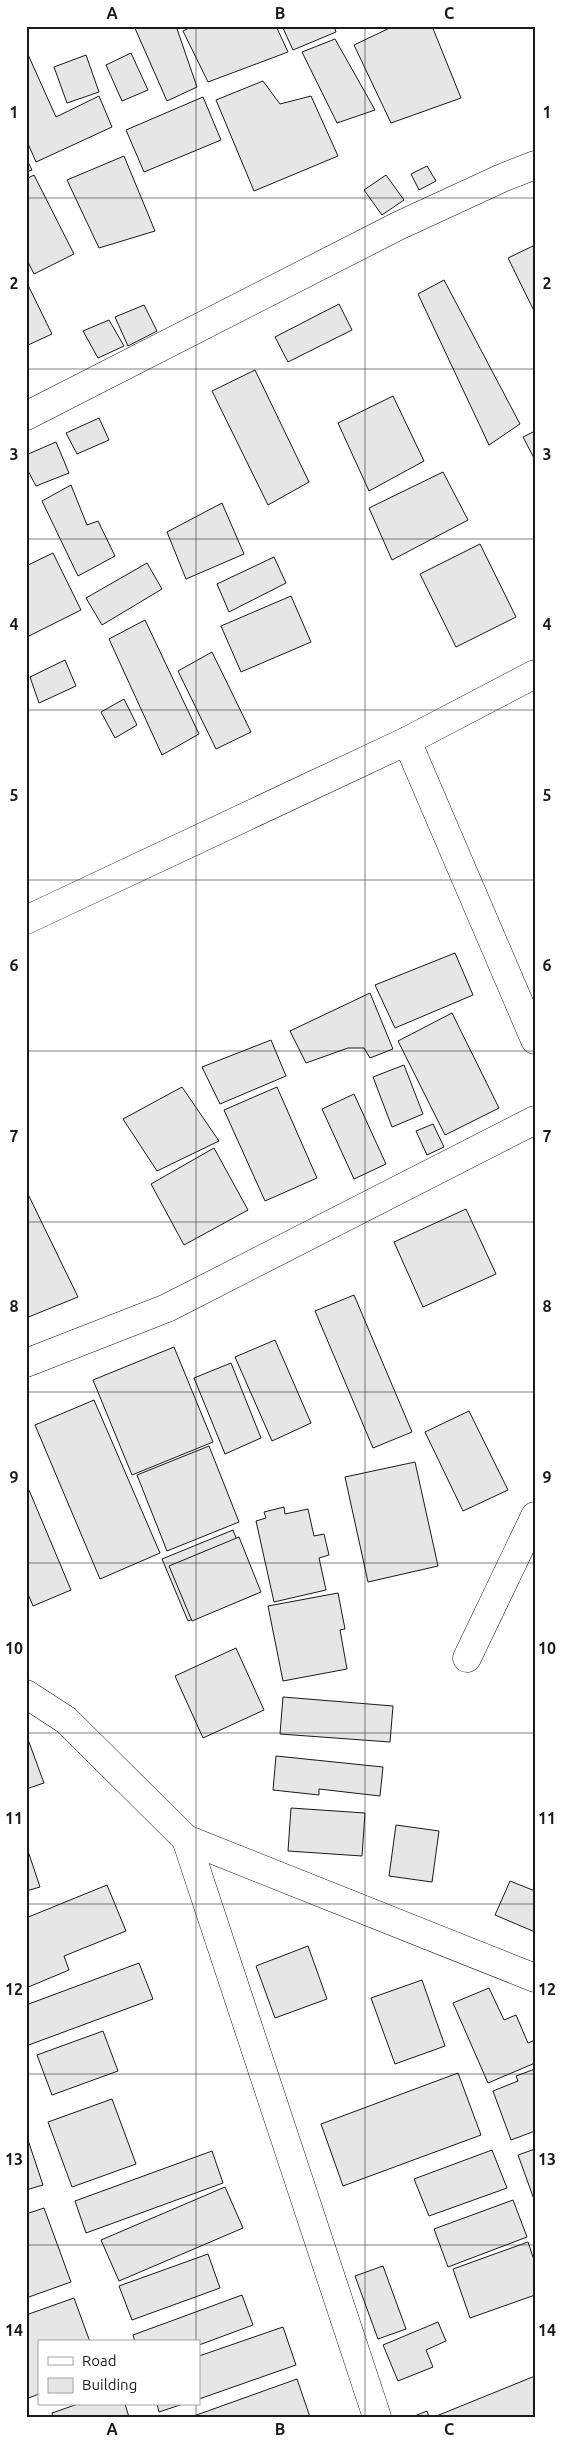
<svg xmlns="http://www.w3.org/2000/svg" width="561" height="2443" font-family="Ubuntu,sans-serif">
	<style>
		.building { fill: #e6e6e6; stroke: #1a1a1a }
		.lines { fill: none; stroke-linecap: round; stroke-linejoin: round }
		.street-casing { stroke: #1a1a1a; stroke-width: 29 }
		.street { stroke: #fff; stroke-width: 28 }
		.grid { fill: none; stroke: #1a1a1a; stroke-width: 1; stroke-opacity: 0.55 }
		.neatline { fill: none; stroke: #1a1a1a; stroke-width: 2 }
		.grid-label { font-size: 16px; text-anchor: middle; font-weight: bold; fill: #1a1a1a }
	</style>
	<rect width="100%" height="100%" fill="#fff"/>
	<g class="building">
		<polygon points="134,26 176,26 197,87 167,101"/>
		<polygon points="193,26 276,26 288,52 208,82 183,31"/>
		<polygon points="282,26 334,26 336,32 293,50"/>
		<polygon points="394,26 432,26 461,98 391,123 354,45"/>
		<polygon points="335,39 375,110 337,123 302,52"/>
		<polygon points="26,50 56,117 99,96 112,127 36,162 26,139"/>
		<polygon points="131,53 148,90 122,101 106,65"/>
		<polygon points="86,55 99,92 67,103 54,67"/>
		<polygon points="263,81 280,104 311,96 338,156 254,191 216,100"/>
		<polygon points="203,97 221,140 144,172 126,130"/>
		<polygon points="124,156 155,231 99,248 67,180"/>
		<polygon points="26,158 32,170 26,172"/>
		<polygon points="427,166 436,181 419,190 411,174"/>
		<polygon points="34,175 74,254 34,274 26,258 26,179"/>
		<polygon points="386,175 404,200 382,215 364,190"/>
		<polygon points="535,245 535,313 508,258"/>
		<polygon points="444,280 520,424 489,445 418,294"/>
		<polygon points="26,281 52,334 26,346"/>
		<polygon points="339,304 352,330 288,362 275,337"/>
		<polygon points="144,305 157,331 128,346 115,317"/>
		<polygon points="109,320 124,346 98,358 83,331"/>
		<polygon points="255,370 309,482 268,505 212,391"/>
		<polygon points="393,396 424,461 369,491 338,423"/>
		<polygon points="99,418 109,440 77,454 66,433"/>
		<polygon points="535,431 535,460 523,437"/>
		<polygon points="56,442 69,473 36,486 26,467 26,455"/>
		<polygon points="443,472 468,520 392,560 369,508"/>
		<polygon points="71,485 87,525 98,521 115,556 78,576 42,501"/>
		<polygon points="222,503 244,554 186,579 167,532"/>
		<polygon points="480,544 516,617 456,647 420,574"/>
		<polygon points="53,553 81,610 29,636 26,630 26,566"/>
		<polygon points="274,557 286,583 229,612 217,584"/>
		<polygon points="147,563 162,589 102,625 86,598"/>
		<polygon points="291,596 311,642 241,672 221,626"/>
		<polygon points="145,620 199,734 162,755 109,639"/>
		<polygon points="212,652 251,732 216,749 178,671"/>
		<polygon points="65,660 76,686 39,703 30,677"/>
		<polygon points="124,699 137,725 115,738 101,712"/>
		<polygon points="455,953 473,995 395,1028 375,985"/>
		<polygon points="370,993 393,1049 370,1058 364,1048 348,1048 306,1063 290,1031"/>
		<polygon points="452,1013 499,1108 445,1135 398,1041"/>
		<polygon points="271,1040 286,1076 220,1104 202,1067"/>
		<polygon points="404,1065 423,1114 392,1127 373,1077"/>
		<polygon points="182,1087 219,1141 157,1171 123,1119"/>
		<polygon points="277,1087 317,1178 265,1201 224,1110"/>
		<polygon points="354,1094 386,1164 354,1179 322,1109"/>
		<polygon points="433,1124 444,1147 427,1155 416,1131"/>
		<polygon points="214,1148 248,1210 184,1245 151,1184"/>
		<polygon points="26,1190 78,1297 26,1318"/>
		<polygon points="466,1209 496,1274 423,1307 394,1242"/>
		<polygon points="354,1295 412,1432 373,1448 315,1311"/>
		<polygon points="275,1340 311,1423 272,1441 235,1357"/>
		<polygon points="174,1347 213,1442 132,1475 93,1380"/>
		<polygon points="231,1363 261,1438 225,1454 194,1378"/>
		<polygon points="94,1400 160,1553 100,1579 35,1425"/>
		<polygon points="469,1411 508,1490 463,1511 425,1432"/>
		<polygon points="209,1446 239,1522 167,1551 137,1475"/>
		<polygon points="415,1462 438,1566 368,1582 345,1477"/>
		<polygon points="29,1490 71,1590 33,1606 26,1589 26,1491"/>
		<polygon points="284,1507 285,1514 308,1509 314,1536 324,1534 329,1555 319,1558 326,1590 274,1602 256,1521 266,1518 264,1512"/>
		<polygon points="233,1530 258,1593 188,1621 162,1559"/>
		<polygon points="239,1537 261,1592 192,1621 169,1566"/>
		<polygon points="338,1593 345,1629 340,1630 347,1669 283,1681 268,1606"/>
		<polygon points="236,1648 264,1710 203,1738 175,1676"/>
		<polygon points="283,1697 393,1706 390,1742 280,1734"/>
		<polygon points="26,1734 44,1783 26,1789"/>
		<polygon points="276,1756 383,1767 380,1796 319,1789 319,1795 273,1790"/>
		<polygon points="291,1808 365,1813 362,1856 288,1851"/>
		<polygon points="396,1825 439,1831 432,1882 389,1876"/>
		<polygon points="26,1845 40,1887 26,1891"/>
		<polygon points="510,1881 535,1891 535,1932 495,1915"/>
		<polygon points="107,1885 126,1931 64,1956 69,1970 26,1988 26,1918"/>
		<polygon points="308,1946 327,1999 275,2018 256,1966"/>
		<polygon points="139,1963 153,1999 26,2046 26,2005"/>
		<polygon points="422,1980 445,2046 395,2064 371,1998"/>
		<polygon points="489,1988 504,2020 516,2015 528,2043 535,2040 535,2063 488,2083 453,2003"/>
		<polygon points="103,2031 118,2071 52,2095 37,2055"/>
		<polygon points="535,2069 535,2131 511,2140 493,2091 518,2081 516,2076"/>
		<polygon points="458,2073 481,2135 343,2186 321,2124"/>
		<polygon points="112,2099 136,2164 72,2187 48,2122"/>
		<polygon points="26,2134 43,2185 26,2190"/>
		<polygon points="535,2149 535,2202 518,2155"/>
		<polygon points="492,2150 507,2188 429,2216 414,2179"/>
		<polygon points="212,2151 223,2183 86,2233 75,2201"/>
		<polygon points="225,2187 243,2228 119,2281 101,2240"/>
		<polygon points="513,2200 527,2237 448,2267 434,2229"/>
		<polygon points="44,2208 71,2282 26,2298 26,2214"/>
		<polygon points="528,2242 535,2263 535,2295 470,2318 453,2269"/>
		<polygon points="208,2254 220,2288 132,2320 119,2286"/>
		<polygon points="383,2266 406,2329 378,2339 355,2276"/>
		<polygon points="242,2295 253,2325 199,2345 199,2342 135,2342 133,2335"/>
		<polygon points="74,2298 90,2342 39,2342 39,2394 26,2399 26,2315"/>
		<polygon points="438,2322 446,2341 426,2350 433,2367 398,2381 383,2345"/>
		<polygon points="283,2327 296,2365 199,2399 199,2356"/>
		<polygon points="535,2376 535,2417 434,2417"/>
		<polygon points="297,2379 310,2417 191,2417"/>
		<polygon points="78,2404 125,2404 129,2417 53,2417 52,2413"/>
		<polygon points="157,2404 183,2404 159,2412"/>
		<polygon points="427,2411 429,2417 412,2417"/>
	</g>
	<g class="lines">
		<defs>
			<g id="street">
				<polyline points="26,416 398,226 502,178 535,165"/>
				<polyline points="407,741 535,1040"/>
				<polyline points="26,920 407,741 535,674"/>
				<polyline points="26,1363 167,1308 535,1120"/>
				<polyline points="467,1658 535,1516"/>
				<polyline points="26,1694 66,1720 186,1839 377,2417"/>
				<polyline points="186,1839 535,1978"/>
			</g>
		</defs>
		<use href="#street" class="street-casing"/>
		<use href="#street" class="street"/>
	</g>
	<path class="grid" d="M196 26V2342M365 26V2417M26 198H535M26 369H535M26 539H535M26 710H535M26 880H535M26 1051H535M26 1222H535M26 1392H535M26 1563H535M26 1733H535M26 1904H535M26 2074H535M26 2245H535M196 2404V2417"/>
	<rect width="561" height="2443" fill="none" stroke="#ffffff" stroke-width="55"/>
	<rect x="38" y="2340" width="162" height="65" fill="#ffffff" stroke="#a3a3a3"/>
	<rect x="48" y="2357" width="25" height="8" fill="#ffffff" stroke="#a3a3a3"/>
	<text x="82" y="2366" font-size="15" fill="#1a1a1a">Road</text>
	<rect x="48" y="2378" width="25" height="15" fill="#e6e6e6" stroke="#a3a3a3"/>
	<text x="82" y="2390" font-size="15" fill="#1a1a1a">Building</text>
	<rect x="28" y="28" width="506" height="2388" class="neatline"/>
	<g class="grid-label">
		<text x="112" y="19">A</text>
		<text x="280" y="19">B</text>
		<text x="449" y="19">C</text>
		<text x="14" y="118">1</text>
		<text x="547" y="118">1</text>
		<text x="14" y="289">2</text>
		<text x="547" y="289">2</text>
		<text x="14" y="460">3</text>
		<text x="547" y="460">3</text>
		<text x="14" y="630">4</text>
		<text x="547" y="630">4</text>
		<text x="14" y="801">5</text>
		<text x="547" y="801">5</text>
		<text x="14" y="971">6</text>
		<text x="547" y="971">6</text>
		<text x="14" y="1142">7</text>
		<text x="547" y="1142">7</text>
		<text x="14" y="1312">8</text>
		<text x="547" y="1312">8</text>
		<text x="14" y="1483">9</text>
		<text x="547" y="1483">9</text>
		<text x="14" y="1654">10</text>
		<text x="547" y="1654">10</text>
		<text x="14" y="1824">11</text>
		<text x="547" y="1824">11</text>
		<text x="14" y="1995">12</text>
		<text x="547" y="1995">12</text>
		<text x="14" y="2165">13</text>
		<text x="547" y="2165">13</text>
		<text x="14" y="2336">14</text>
		<text x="547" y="2336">14</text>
		<text x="112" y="2435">A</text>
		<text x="280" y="2435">B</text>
		<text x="449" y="2435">C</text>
	</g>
</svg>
